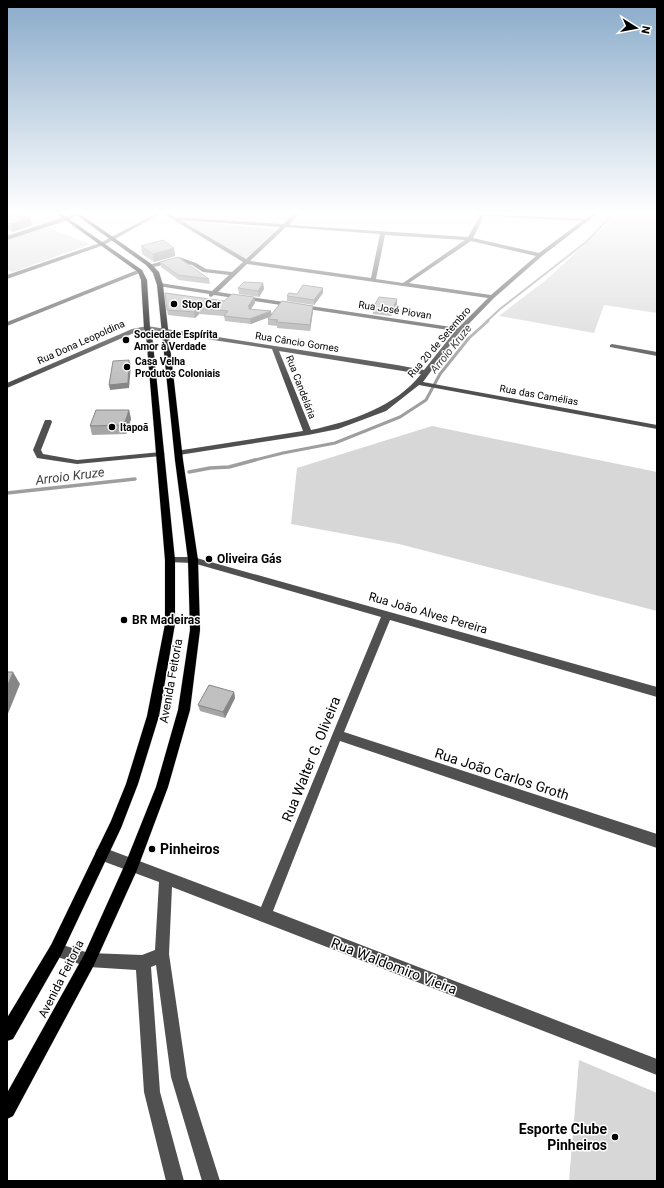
<svg xmlns="http://www.w3.org/2000/svg" width="664" height="1188" font-family="Roboto,sans-serif">
	<style>
		.green { fill: #d7d7d7 }
		.lines { fill: none; stroke-linecap: round; stroke-linejoin: round }
		.stream-far2 { stroke: #9e9e9e; stroke-width: 2 }
		.stream-far1 { stroke: #9e9e9e; stroke-width: 3 }
		.stream { stroke: #9e9e9e; stroke-width: 3.5 }
		.major-casing { stroke: #dbdbdb; stroke-width: 1 }
		.minor { fill: #505050; fill-rule: evenodd }
		.major { fill: #000; fill-rule: evenodd }
		.wall { fill: #a5a5a5 }
		.shaded-wall { fill: #868686 }
		.building { fill: #c0c0c0; stroke: #868686 }
		.poi-dot { fill: #000; stroke: #fff; stroke-width: 1.5 }
		.labels { text-anchor: middle; dominant-baseline: central; stroke-width: 3; stroke-linejoin: round; paint-order: stroke }
		.far-poi-label { font-size: 10px; font-weight: bold; fill: #000; stroke: #fff; text-anchor: start }
		.far-street-label { font-size: 10px; fill: #000; stroke: #fff }
		.far-water-label { font-size: 11px; font-style: italic; fill: #3f3f3f; stroke: #fff }
		.poi-label { font-size: 12px; font-weight: bold; fill: #000; stroke: #fff; text-anchor: start }
		.street-label { font-size: 12px; fill: #000; stroke: #fff }
		.water-label { font-size: 13px; font-style: italic; fill: #3f3f3f; stroke: #fff }
		.near-street-label { font-size: 14px; fill: #000; stroke: #fff }
		.near-poi-label { font-size: 14px; font-weight: bold; fill: #000; stroke: #fff; text-anchor: start }
	</style>
	<rect width="100%" height="100%" fill="#fff"/>
	<g class="green">
		<polygon points="622,214 657,214 657,313 604,305 594,333 499,316 546,280 610,221"/>
		<polygon points="182,221 277,229 245,259"/>
		<polygon points="47,227 90,244 13,272 7,269 7,240"/>
		<polygon points="432,426 657,472 657,611 399,544 291,524 297,468"/>
		<polygon points="579,1060 657,1093 657,1181 569,1181"/>
	</g>
	<g class="lines">
		<polyline class="stream-far2" points="486,322 500,309 586,242 613,214"/>
		<polyline class="stream-far1" points="251,461 283,453 335,443 400,417 426,400 440,374 469,338 488,321"/>
		<g class="stream">
			<polyline points="189,472 210,468 229,467 255,460"/>
			<polyline points="7,493 135,479"/>
		</g>
		<defs>
			<g id="major">
				<polygon points="57,214 62,214 142,270 147,280 150,328 152,334 175,560 175,624 159,716 138,784 121,828 61,955 13,1039 7,1041 7,1018 51,945 111,821 126,784 147,716 165,624 165,560 146,334 144,328 141,280 138,272"/>
				<polygon points="75,214 80,214 150,263 159,272 163,285 183,460 198,560 200,630 190,710 168,787 137,870 94,965 13,1116 7,1119 7,1093 84,955 126,862 156,787 178,710 190,630 188,560 175,460 157,285 153,273 146,265"/>
			</g>
		</defs>
		<use href="#major" class="major-casing"/>
		<g class="minor">
			<polygon points="73,214 79,214 68,220 7,240 7,236"/>
			<polygon points="155,214 160,214 104,245 7,279 7,275 100,243"/>
			<path d="M164 214H169L174 217 283 224 294 214H299L289 225 468 237 480 216 476 214 586 219 592 214H597L542 256 494 298 456 337 423 382 657 425V429L419 385 386 411 338 429 308 435 179 455 175 453 176 451 303 431 272 349 147 330 136 332 7 388V383L132 329 147 326 397 365 424 370 455 331 214 295 211 297 209 296V294L158 286 157 285 160 283 212 291 229 275 203 272 192 265 179 261 150 268 148 267V265L179 257 196 263 206 269 232 272 243 262ZM484 216 582 221 539 253 473 238ZM180 220 280 227 246 259ZM286 227 380 234 371 278 250 261ZM385 235 465 240 403 283 376 279ZM471 241 536 256 491 295 409 283ZM247 264 488 298 458 328 218 292ZM279 351 421 374C397 406 349 422 311 430Z"/>
			<polygon points="140,269 142,270 142,272 7,326 7,322"/>
			<polygon points="612,344 657,352 657,356 610,347 610,345"/>
			<polygon points="45,420 51,420 52,422 41,450 43,454 77,460 161,452 165,454 161,456 77,464 37,458 33,450"/>
			<polygon points="170,557 193,557 657,687 657,697 390,620 344,732 657,834 657,848 340,741 273,911 657,1059 657,1075 172,887 169,954 187,1077 220,1181 202,1181 171,1077 156,965 151,967 160,1092 184,1181 166,1181 144,1092 136,970 89,967 51,955 49,950 51,945 56,943 89,953 142,955 155,950 159,882 97,859 95,854 97,849 102,847 261,907 381,617 193,563 167,562 165,560 167,558"/>
		</g>
		<use href="#major" class="major"/>
	</g>
	<g class="wall">
		<polygon points="7,214 30,218 32,225 13,232 7,229"/>
		<polygon points="141,246 174,248 175,256 154,262 142,254"/>
		<polygon points="160,262 209,279 210,284 179,280 161,267"/>
		<polygon points="263,283 264,289 259,297 239,294 238,288"/>
		<polygon points="323,293 314,305 287,301 287,296"/>
		<polygon points="254,297 255,303 251,309 272,315 313,306 313,311 310,331 277,328 277,326 268,325 268,319 269,317 251,324 225,321 224,316 199,314 195,318 168,315 167,310"/>
		<polygon points="397,305 391,316 373,314 373,308"/>
		<polygon points="129,410 131,419 126,434 92,435 90,426"/>
		<polygon points="234,692 235,698 225,718 200,711 198,705"/>
	</g>
	<g class="shaded-wall">
		<polygon points="30,218 32,225 13,232 11,224"/>
		<polygon points="174,248 175,256 154,262 153,254"/>
		<polygon points="263,283 264,289 259,297 258,291"/>
		<polygon points="323,288 323,293 314,305 314,300"/>
		<polygon points="254,297 255,303 250,310 248,307"/>
		<polygon points="397,299 397,305 391,316 392,311"/>
		<polygon points="313,306 313,311 310,331 310,325"/>
		<polygon points="198,308 199,314 195,318 194,312"/>
		<polygon points="271,311 272,316 251,324 250,319"/>
		<polygon points="129,360 131,365 129,388 110,390 109,385"/>
		<polygon points="129,410 131,419 126,434 124,425"/>
		<polygon points="13,672 20,684 7,716 7,687"/>
		<polygon points="234,692 235,698 225,718 223,712"/>
	</g>
	<g class="building">
		<polygon points="7,214 20,214 30,218 11,224 7,223"/>
		<polygon points="163,240 174,248 153,254 141,246"/>
		<polygon points="178,257 209,279 178,275 160,262"/>
		<polygon points="244,282 263,283 258,291 238,288"/>
		<polygon points="303,285 323,288 314,300 287,296 289,293 297,294"/>
		<polygon points="165,293 224,301 232,294 254,297 248,307 250,307 249,309 271,311 250,319 224,316 228,311 198,308 194,312 167,310"/>
		<polygon points="379,297 397,299 392,311 373,308"/>
		<polygon points="282,301 313,306 310,325 276,322 278,320 268,319"/>
		<polygon points="129,360 128,383 109,385 113,361"/>
		<polygon points="96,410 129,410 124,425 90,426"/>
		<polygon points="7,672 13,672 7,687"/>
		<polygon points="209,685 234,692 223,712 198,705"/>
	</g>
	<linearGradient id="sky" x2="0" y2="1"><stop stop-color="#8aabca"/><stop offset="0.56" stop-color="#fff"/><stop offset="1" stop-color="#fff" stop-opacity="0"/></linearGradient>
	<rect width="664" height="380" fill="url(#sky)"/>
	<g class="poi-dot">
		<circle cx="174" cy="304" r="4"/>
		<circle cx="126" cy="340" r="4"/>
		<circle cx="127" cy="367" r="4"/>
		<circle cx="112" cy="427" r="4"/>
		<circle cx="209" cy="559" r="4"/>
		<circle cx="124" cy="620" r="4"/>
		<circle cx="152" cy="849" r="4"/>
		<circle cx="615" cy="1137" r="4"/>
	</g>
	<g class="labels">
		<g class="far-poi-label">
			<text x="182" y="304">Stop Car</text>
			<text x="134" y="334">Sociedade Espírita<tspan x="134" dy="12">Amor à Verdade</tspan></text>
			<text x="135" y="361">Casa Velha<tspan x="135" dy="12">Produtos Coloniais</tspan></text>
			<text x="120" y="427">Itapoã</text>
		</g>
		<g class="far-street-label">
			<text transform="translate(395 310) rotate(9)">Rua José Piovan</text>
			<text transform="translate(81 342) rotate(-24)">Rua Dona Leopoldina</text>
			<text transform="translate(297 342) rotate(9)">Rua Câncio Gomes</text>
			<text transform="translate(439 342) rotate(-49)">Rua 20 de Setembro</text>
			<text transform="translate(301 387) rotate(69)">Rua Candelária</text>
			<text transform="translate(539 395) rotate(10)">Rua das Camélias</text>
		</g>
		<g class="far-water-label">
			<text transform="translate(451 349) rotate(-51)">Arroio Kruze</text>
		</g>
		<g class="poi-label">
			<text x="217" y="559">Oliveira Gás</text>
			<text x="132" y="620">BR Madeiras</text>
		</g>
		<g class="street-label">
			<text transform="translate(428 613) rotate(16)">Rua João Alves Pereira</text>
			<text transform="translate(171 681) rotate(-80)">Avenida Feitoria</text>
			<text transform="translate(61 979) rotate(-63)">Avenida Feitoria</text>
		</g>
		<g class="water-label">
			<text transform="translate(70 476) rotate(-7)">Arroio Kruze</text>
		</g>
		<g class="near-street-label">
			<text transform="translate(311 759) rotate(-68)">Rua Walter G. Oliveira</text>
			<text transform="translate(502 774) rotate(18)">Rua João Carlos Groth</text>
			<text transform="translate(394 966) rotate(21)">Rua Waldomiro Vieira</text>
		</g>
		<g class="near-poi-label">
			<text x="160" y="849">Pinheiros</text>
			<text x="607" y="1129" text-anchor="end">Esporte Clube<tspan x="607" dy="16">Pinheiros</tspan></text>
		</g>
	</g>
	<rect width="664" height="1188" fill="none" stroke="#000000" stroke-width="16"/>
	<g transform="translate(636 28) rotate(101)" stroke="#ffffff" stroke-width="3" paint-order="stroke">
	<path d="M0-3L7 15L0 10L-7 15Z" fill="#000000"/>
	<text y="-6" font-size="11" font-weight="bold" text-anchor="middle" fill="#000000">N</text>
	</g>
</svg>
